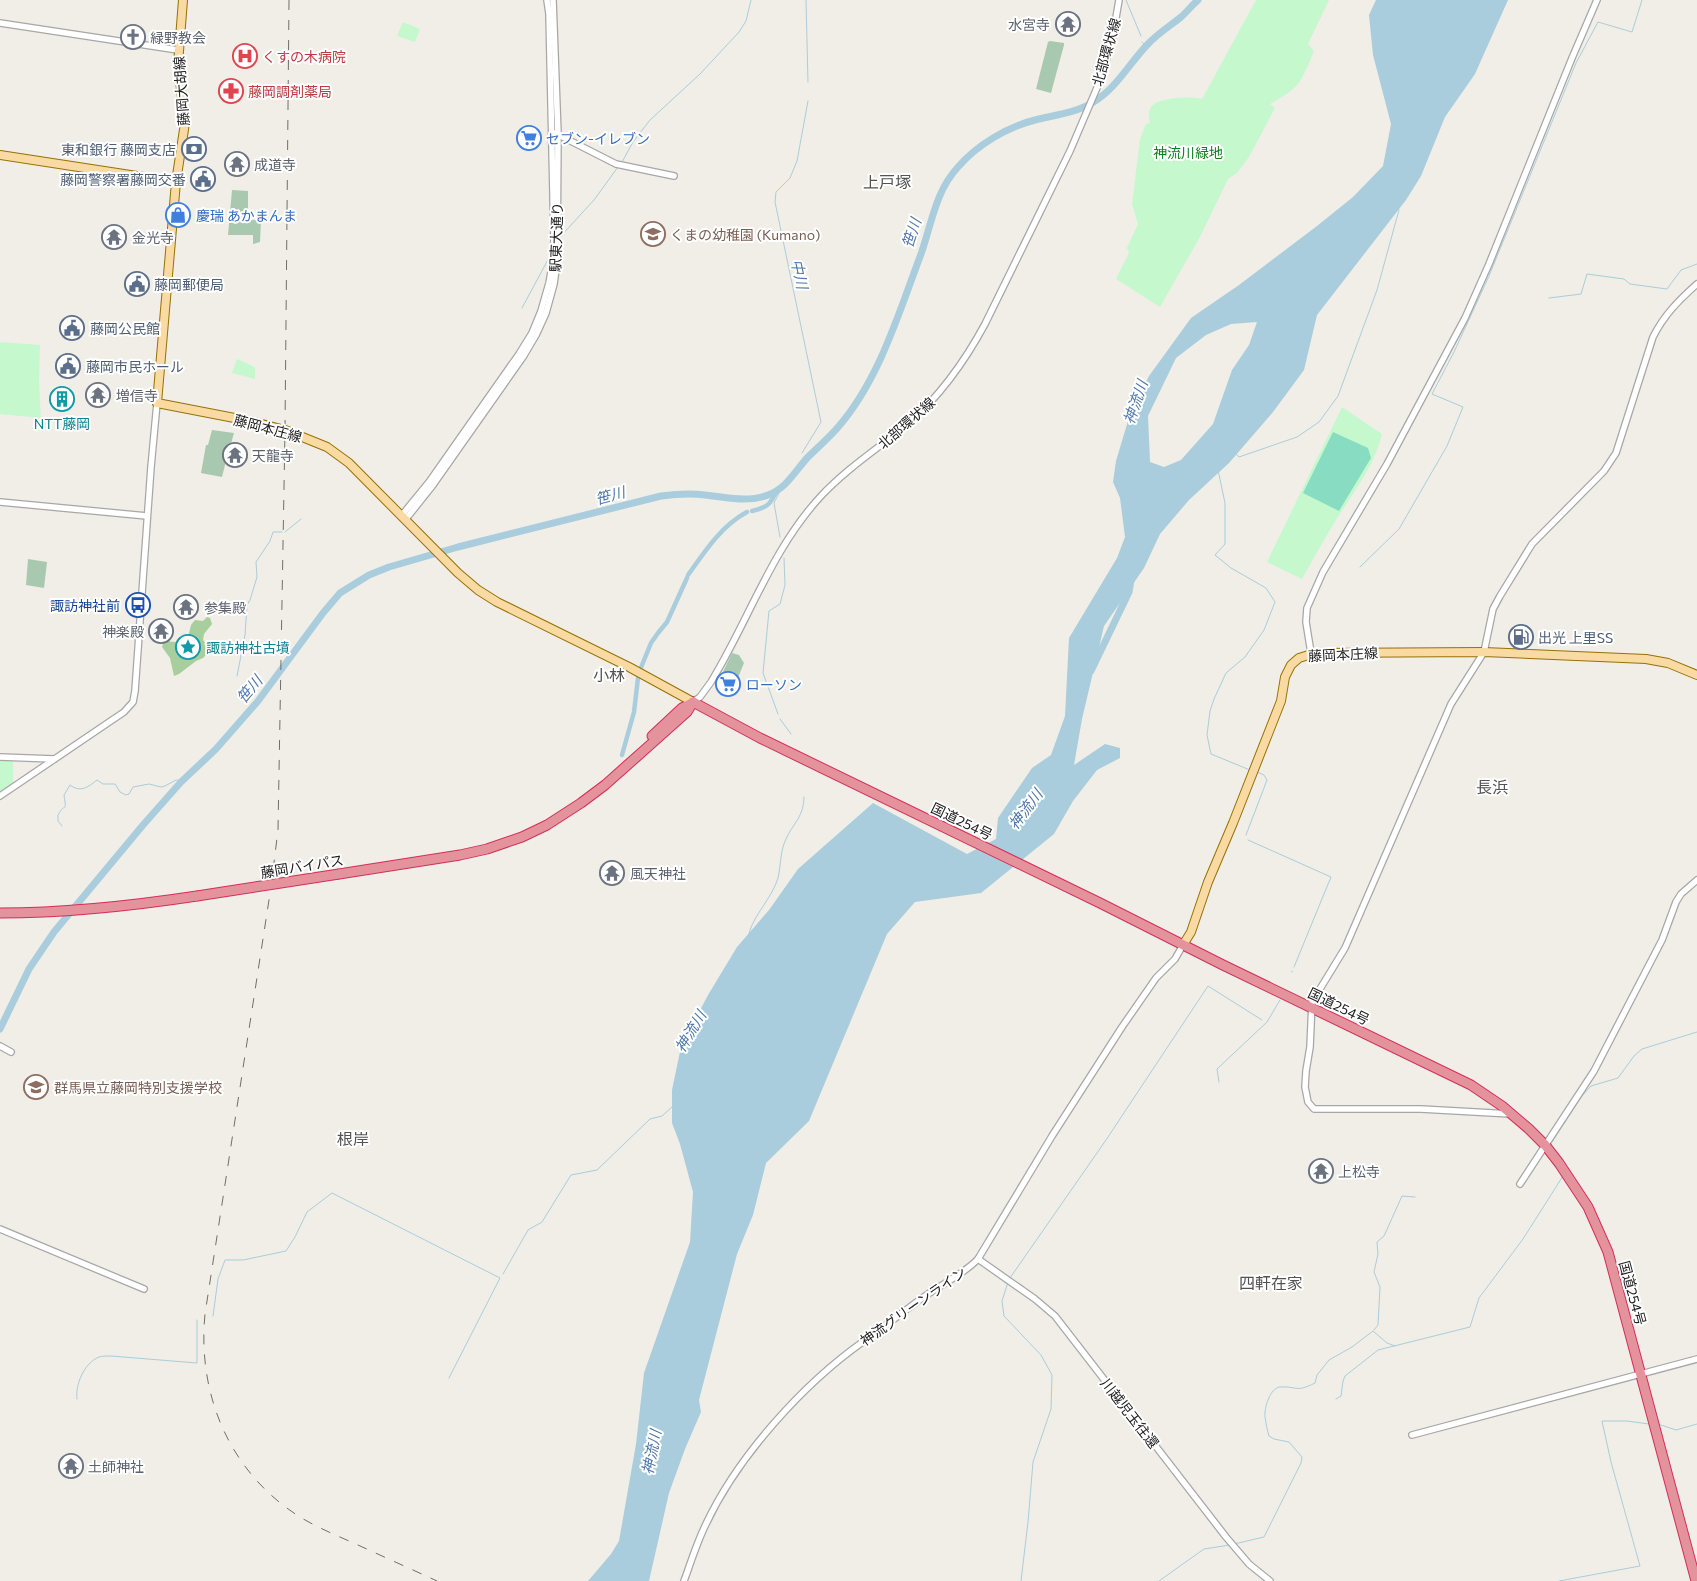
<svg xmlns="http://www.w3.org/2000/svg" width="1697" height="1581" font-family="Commissioner,'Noto Sans JP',sans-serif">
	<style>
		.forest { fill: #a8ce9d }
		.cemetery { fill: #a9c8b0 }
		.park { fill: #c6f8ce }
		.pitch { fill: #88dcc2 }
		.water { fill: #a9cddc; fill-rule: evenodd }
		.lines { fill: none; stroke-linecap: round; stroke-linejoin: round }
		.stream { stroke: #a9cddc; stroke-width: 1 }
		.canal { stroke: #a9cddc; stroke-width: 4.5 }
		.river { stroke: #a9cddc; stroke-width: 7 }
		.minor-casing { stroke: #a7a7a7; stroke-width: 8 }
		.major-casing { stroke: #967105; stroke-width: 10 }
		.highway-casing { stroke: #d52d5a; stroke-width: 11 }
		.minor { stroke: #fff; stroke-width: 5.5 }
		.major { stroke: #f9daa3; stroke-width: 8 }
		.highway { stroke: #e4929b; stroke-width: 9 }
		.rail { stroke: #6e6e6e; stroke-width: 1; stroke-dasharray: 10 10; stroke-linecap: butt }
		.highway-bridge-casing { stroke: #d52d5a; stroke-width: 11; stroke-linecap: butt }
		.highway-bridge { stroke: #e4929b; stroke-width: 9 }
		.labels { text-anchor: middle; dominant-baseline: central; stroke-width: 4; stroke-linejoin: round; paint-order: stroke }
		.worship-label { font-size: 14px; fill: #5b616d; stroke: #fff; text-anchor: start }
		.street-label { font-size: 14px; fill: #202020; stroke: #fff }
		.health-label { font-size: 14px; fill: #be3a42; stroke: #fff; text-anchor: start }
		.shop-label { font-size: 14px; fill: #366cbe; stroke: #fff; text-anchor: start }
		.service-label { font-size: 14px; fill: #4e5e75; stroke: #fff; text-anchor: start }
		.park-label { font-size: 14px; fill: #107c21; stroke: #fff }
		.education-label { font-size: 14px; fill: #785e54; stroke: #fff; text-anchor: start }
		.culture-label { font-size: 14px; fill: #0d838f; stroke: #fff }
		.transit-label { font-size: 14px; fill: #164399; stroke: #fff; text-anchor: end }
		.water-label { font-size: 15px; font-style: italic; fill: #4f77ad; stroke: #fff }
		.quarter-label { font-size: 16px; fill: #535353; stroke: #fff }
	</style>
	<rect width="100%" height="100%" fill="#f0eee7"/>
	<polygon class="forest" points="207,617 210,618 212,624 204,634 203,640 209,647 208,653 203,658 196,661 179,674 174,676 170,658 162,647 164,641 176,642 185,650 191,625 195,620 203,621"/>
	<g class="cemetery">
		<polygon points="1050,41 1064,43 1064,45 1051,93 1036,89 1048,42"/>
		<polygon points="232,190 248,191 248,220 261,220 260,242 253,244 253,235 228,235"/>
		<polygon points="212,430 234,433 226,461 222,477 201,473 206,445 208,445"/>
		<polygon points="28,559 47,562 44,588 26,585"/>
		<polygon points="732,653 739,655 744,663 737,680 721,676"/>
	</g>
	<g class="park">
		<path d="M1256 0H1329L1308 44 1314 51C1301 82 1301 87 1270 104L1275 108 1249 157 1237 173 1228 179 1200 237 1160 307 1116 279 1129 253 1127 248 1138 224 1132 204 1140 139 1146 124 1150 123C1149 118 1148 111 1151 107 1158 97 1192 96 1202 99Z"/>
		<polygon points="403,22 420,29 415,42 397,36"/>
		<polygon points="0,342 40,345 39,383 41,418 0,414"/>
		<polygon points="237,359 255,367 255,379 232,373"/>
		<path d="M1342 407 1382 434C1375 464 1356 489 1339 515 1326 536 1314 558 1302 579L1267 562Z"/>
		<polygon points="0,759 13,759 13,784 0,793"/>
	</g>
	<polygon class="pitch" points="1333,432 1368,448 1371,458 1339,511 1303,493"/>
	<path class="water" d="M1376 0H1508L1475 74 1445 117 1421 176 1406 200 1317 315 1304 370 1273 412 1229 463 1189 500 1160 534 1144 568 1104 626 1082 719 1074 765 1105 744 1120 748V758L1097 770 1073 801 1054 834 981 893 915 902 887 934 809 1121 766 1163 753 1215 737 1254 699 1400 701 1412 685 1449 669 1493 649 1581H588L611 1554 619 1541 636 1444 644 1373 690 1242 693 1192 680 1144 672 1123V1090L681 1047 708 995 737 947 769 910 798 869 873 803 967 854 996 839 998 818 1032 768 1051 755 1065 716 1069 638 1117 558 1125 537 1120 498 1113 482 1116 461 1131 411 1149 376 1191 318 1239 285 1317 226 1353 197 1383 166 1391 124 1373 55 1369 15ZM1257 322 1249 345 1232 370 1213 424 1181 460 1164 467 1150 462 1148 416 1176 358 1206 335 1231 324Z"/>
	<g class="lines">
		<g class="stream">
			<polyline points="806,0 808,82"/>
			<polyline points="1126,0 1141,36"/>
			<polyline points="1142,42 1146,46"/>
			<polyline points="622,162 633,142 650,120 700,74 739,32 746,21 751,0"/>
			<polyline points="560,237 594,200 618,167"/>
			<polyline points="1549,298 1581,294 1587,274 1624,279 1630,284 1667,289 1681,270 1697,264"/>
			<polyline points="522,308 551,254"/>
			<polyline points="802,453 821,422 775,202 776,192 790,178 797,161 808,101"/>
			<polyline points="1236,454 1239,457 1297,437 1319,422 1338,396 1377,290 1399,210"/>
			<polyline points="1218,470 1225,503 1225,544 1215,555 1231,568 1266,588 1275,602 1264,630 1245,657 1226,673 1214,699 1210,711 1207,735 1211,754 1250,770"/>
			<polyline points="779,489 780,491 774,503 780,537"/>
			<polyline points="285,532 301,519"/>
			<polyline points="1360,567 1399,529 1447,446 1463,407 1432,394 1454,352 1489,276 1576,63 1598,22 1632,32 1642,0"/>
			<polyline points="237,676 245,635 247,605 250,600 257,577 256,562 270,541 273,532 282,532"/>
			<polyline points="778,714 763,673 769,611 780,604 785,585 784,558"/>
			<polyline points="780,719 791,734"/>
			<path d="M62 826 58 821V815C65 801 67 815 64 795L70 785C81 793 88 787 97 780L103 784H115L120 792 126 795 129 794 133 787 149 784 161 787 165 786 176 780 183 781"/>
			<polyline points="1246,835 1267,780 1264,775 1257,772"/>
			<polyline points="1248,840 1331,877 1294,967"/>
			<path d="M749 933C755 913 772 898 778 878 781 865 780 851 786 839 793 823 804 817 804 797"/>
			<polyline points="1292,972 1292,971"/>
			<polyline points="1219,1082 1217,1069 1267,1022 1280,1000"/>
			<polyline points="1550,1145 1582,1096 1591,1086 1618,1078 1634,1056 1642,1049 1697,1032"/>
			<polyline points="1545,1153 1560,1173"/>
			<polyline points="503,1274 528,1230 542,1222 571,1175 597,1170 650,1119 662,1116 673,1106"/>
			<polyline points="1010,1278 1106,1140 1208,986 1262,1020"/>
			<polyline points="1008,1282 1002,1301 1004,1316 1041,1355 1052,1375 1051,1409 1033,1462 1028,1522 1021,1581"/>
			<polyline points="213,1316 218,1279 225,1260 243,1260 286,1251 295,1237 307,1212 332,1193 500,1278 449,1378"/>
			<polyline points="1374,1330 1378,1325 1380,1287 1374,1272 1378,1254 1377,1242 1384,1236 1402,1196 1415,1197"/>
			<path d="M77 1399C75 1385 84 1363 99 1357 102 1356 107 1356 111 1356L197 1363V1320"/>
			<polyline points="1336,1399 1341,1396 1343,1381 1345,1376 1378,1350 1470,1327 1479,1298 1523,1239 1563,1176"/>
			<polyline points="1658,1424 1676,1430 1697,1424"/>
			<path d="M1234 1544 1264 1537 1301 1463 1302 1457 1289 1442 1274 1439 1269 1436C1267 1430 1266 1423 1265 1417 1264 1408 1270 1388 1280 1387 1298 1386 1295 1393 1315 1383L1317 1375 1329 1360 1352 1347 1373 1331 1387 1343 1395 1346"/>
			<polyline points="1159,1581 1204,1549 1230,1545"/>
			<polyline points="1559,1581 1640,1566 1611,1462 1602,1421 1627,1421 1649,1424"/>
		</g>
		<g class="canal">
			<path d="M752 511C768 507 770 505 777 490"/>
			<path d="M688 575C705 551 721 526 747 512"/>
			<polyline points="640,670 651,643 658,633 667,622 687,578"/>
			<polyline points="622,755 634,712 638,678"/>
		</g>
		<g class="river">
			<polyline points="1091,671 1129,592 1131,580"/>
			<path d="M0 1029 29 969 54 932 143 825 181 782 216 749 258 701 323 613 340 593 369 575 389 567 458 547 661 496C676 494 690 493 705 495 726 497 747 503 768 495 787 488 795 471 808 457 818 447 830 437 839 426 880 378 899 312 921 254 932 223 935 192 958 167 977 145 1007 127 1035 120 1055 115 1075 113 1092 103 1116 89 1129 64 1147 45 1157 34 1170 26 1181 17 1187 12 1192 5 1198 0"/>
		</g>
		<defs>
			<g id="minor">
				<polyline points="0,23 178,50"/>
				<polyline points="555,133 616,164 674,176"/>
				<polyline points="0,502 147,516"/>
				<polyline points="402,515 429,482 519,354 532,333 541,311 549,283 553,261 554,240 549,14 547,0"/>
				<polyline points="406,519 433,485 523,357 536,335 546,313 554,284 557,262 558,134 553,0"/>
				<polyline points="1311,653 1306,622 1307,608 1323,572 1387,464 1465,318 1489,264 1572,58 1597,0"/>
				<path d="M693 702 700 697 711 682C749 620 771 550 821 496 847 468 880 447 909 423 941 395 965 361 985 324L1070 151 1102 76 1113 35 1119 0"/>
				<polyline points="0,757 54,759"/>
				<polyline points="0,796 124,712 133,702 135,691 151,467 157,403"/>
				<polyline points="0,1046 11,1052"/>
				<path d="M1511 1114 1421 1109H1314L1308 1102 1305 1087 1306 1071 1310 1047 1312 1002 1345 948 1451 704 1484 652 1493 609 1500 596 1532 544 1604 471 1616 453 1653 337C1664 315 1679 300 1697 284"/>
				<polyline points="1520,1184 1594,1071 1662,940 1676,902 1681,894 1697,880"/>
				<polyline points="0,1229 144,1289"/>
				<polyline points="978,1259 1035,1299 1055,1316 1226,1537 1249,1564 1270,1581"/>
				<polyline points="1412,1435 1697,1359"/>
				<path d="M684 1581C691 1562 697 1542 706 1524 738 1456 803 1384 864 1341 886 1326 906 1309 928 1294 944 1283 965 1273 978 1259L1052 1136 1122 1027 1156 978 1175 959 1183 945"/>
			</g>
			<g id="major">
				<polyline points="183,0 178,64 185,123 176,182 157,403 250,421 285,430 327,447 349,463 458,573 478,590 497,602 629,667 693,702"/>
				<polyline points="0,155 176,182"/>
				<polyline points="1183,945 1191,932 1208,882 1233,823 1281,701 1285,677 1291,665 1299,658 1315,653 1484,652 1646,659 1668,663 1697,675"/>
			</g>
			<g id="highway">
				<polyline points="693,702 760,738 1100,903 1223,965 1471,1085 1502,1106 1529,1129 1545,1145 1559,1163 1588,1207 1608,1252 1696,1581"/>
				<polyline points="652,736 682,708 692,703"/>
				<polyline points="339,874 460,855 487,849 522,837 547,825 581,803 605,785 687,712 693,702"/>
				<path d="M0 913C66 913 131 906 197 896"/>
			</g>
		</defs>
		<use href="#minor" class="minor-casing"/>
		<use href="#major" class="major-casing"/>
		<use href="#highway" class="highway-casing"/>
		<use href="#minor" class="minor"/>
		<use href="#major" class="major"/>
		<use href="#highway" class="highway"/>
		<path class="rail" d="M289 0 285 430 278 830 271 887 205 1314C197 1395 230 1473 300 1517 318 1528 338 1536 358 1545 384 1557 411 1569 437 1581"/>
		<defs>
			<polyline id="highway-bridge" points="197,896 339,874"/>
		</defs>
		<use href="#highway-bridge" class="highway-bridge-casing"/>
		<use href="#highway-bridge" class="highway-bridge"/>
	</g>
	<defs>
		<symbol id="temple-ring" viewBox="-11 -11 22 22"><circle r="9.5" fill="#fff" stroke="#6b7280" stroke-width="1.5"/><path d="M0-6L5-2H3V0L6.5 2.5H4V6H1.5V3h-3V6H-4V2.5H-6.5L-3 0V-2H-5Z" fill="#6b7280"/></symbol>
		<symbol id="church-ring" viewBox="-11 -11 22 22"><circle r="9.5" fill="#fff" stroke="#6b7280" stroke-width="1.5"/><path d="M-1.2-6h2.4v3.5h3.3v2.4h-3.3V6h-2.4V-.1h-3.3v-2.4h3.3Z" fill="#6b7280"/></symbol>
		<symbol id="hospital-ring" viewBox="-11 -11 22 22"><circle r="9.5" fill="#fff" stroke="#e0444e" stroke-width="1.5"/><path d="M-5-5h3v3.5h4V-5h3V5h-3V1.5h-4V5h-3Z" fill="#e0444e"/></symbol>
		<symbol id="pharmacy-ring" viewBox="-11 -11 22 22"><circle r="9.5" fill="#fff" stroke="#e0444e" stroke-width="1.5"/><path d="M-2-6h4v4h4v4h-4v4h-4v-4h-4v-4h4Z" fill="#e0444e"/></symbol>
		<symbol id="supermarket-ring" viewBox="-11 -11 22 22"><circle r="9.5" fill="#fff" stroke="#3f7fe0" stroke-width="1.5"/><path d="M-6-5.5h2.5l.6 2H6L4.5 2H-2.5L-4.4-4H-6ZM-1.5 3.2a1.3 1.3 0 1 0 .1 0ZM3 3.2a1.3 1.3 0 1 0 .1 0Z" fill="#3f7fe0"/></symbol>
		<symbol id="bank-ring" viewBox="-11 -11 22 22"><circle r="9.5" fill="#fff" stroke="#5c6f8a" stroke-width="1.5"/><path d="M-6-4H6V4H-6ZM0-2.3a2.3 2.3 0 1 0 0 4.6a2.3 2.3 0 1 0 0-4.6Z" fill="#5c6f8a"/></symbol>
		<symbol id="civic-ring" viewBox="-11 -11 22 22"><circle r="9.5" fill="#fff" stroke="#5c6f8a" stroke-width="1.5"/><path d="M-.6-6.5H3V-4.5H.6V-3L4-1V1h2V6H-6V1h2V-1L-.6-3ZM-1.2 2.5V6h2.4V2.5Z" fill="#5c6f8a"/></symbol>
		<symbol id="shop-ring" viewBox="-11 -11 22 22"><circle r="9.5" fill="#fff" stroke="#3f7fe0" stroke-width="1.5"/><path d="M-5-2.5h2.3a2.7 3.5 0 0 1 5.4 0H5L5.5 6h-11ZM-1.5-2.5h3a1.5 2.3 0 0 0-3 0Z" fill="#3f7fe0"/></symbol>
		<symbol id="school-ring" viewBox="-11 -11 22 22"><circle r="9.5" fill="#fff" stroke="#8d6e63" stroke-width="1.5"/><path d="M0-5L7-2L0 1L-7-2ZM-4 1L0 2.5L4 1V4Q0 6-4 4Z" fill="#8d6e63"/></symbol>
		<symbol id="building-ring" viewBox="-11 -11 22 22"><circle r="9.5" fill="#fff" stroke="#0f9aa8" stroke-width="1.5"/><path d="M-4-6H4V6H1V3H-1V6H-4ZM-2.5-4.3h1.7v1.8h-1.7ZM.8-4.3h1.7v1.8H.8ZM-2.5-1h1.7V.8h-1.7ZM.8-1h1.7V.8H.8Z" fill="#0f9aa8"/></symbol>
		<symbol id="bus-ring" viewBox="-11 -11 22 22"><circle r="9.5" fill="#fff" stroke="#1a4fb4" stroke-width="1.5"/><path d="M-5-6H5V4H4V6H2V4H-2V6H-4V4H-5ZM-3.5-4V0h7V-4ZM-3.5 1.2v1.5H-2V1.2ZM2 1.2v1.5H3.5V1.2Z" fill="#1a4fb4"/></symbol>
		<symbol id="fuel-ring" viewBox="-11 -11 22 22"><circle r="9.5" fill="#fff" stroke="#5c6f8a" stroke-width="1.5"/><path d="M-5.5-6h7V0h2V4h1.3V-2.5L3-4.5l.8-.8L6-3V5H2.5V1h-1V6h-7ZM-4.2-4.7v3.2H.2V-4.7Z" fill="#5c6f8a"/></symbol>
		<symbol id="sight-ring" viewBox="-11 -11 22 22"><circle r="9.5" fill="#fff" stroke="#0f9aa8" stroke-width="1.5"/><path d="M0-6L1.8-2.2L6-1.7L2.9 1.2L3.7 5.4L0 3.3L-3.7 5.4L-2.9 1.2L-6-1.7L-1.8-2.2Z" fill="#0f9aa8"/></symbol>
	</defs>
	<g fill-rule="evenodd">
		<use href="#temple-ring" x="1054" y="10" width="28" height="28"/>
		<use href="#church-ring" x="119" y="23" width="28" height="28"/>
		<use href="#hospital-ring" x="231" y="42" width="28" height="28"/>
		<use href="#pharmacy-ring" x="217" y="77" width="28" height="28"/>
		<use href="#supermarket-ring" x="515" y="124" width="28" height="28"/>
		<use href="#bank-ring" x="180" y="135" width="28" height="28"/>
		<use href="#temple-ring" x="223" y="150" width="28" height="28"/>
		<use href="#civic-ring" x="189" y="165" width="28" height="28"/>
		<use href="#shop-ring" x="164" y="201" width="28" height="28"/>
		<use href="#school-ring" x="639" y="220" width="28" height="28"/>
		<use href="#temple-ring" x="100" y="223" width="28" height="28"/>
		<use href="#civic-ring" x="123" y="270" width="28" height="28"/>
		<use href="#civic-ring" x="58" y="314" width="28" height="28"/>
		<use href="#civic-ring" x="54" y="352" width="28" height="28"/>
		<use href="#temple-ring" x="84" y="381" width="28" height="28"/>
		<use href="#building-ring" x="48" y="385" width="28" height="28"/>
		<use href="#temple-ring" x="221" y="441" width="28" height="28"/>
		<use href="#bus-ring" x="124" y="591" width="28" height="28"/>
		<use href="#temple-ring" x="172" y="593" width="28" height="28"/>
		<use href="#temple-ring" x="147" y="617" width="28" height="28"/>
		<use href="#fuel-ring" x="1507" y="623" width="28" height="28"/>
		<use href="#sight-ring" x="174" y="633" width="28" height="28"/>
		<use href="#supermarket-ring" x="714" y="670" width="28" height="28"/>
		<use href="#temple-ring" x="598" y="859" width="28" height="28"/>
		<use href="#school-ring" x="22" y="1073" width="28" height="28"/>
		<use href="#temple-ring" x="1307" y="1157" width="28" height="28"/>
		<use href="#temple-ring" x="57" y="1452" width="28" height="28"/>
	</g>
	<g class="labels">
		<g class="worship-label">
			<text x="1050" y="24" text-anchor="end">水宮寺</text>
			<text x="150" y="37">緑野教会</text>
			<text x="254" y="164">成道寺</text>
			<text x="132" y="237">金光寺</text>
			<text x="116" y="395">増信寺</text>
			<text x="252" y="455">天龍寺</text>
			<text x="204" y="607">参集殿</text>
			<text x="144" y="631" text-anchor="end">神楽殿</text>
			<text x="630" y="873">風天神社</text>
			<text x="1338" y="1171">上松寺</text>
			<text x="88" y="1466">土師神社</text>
		</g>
		<g class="street-label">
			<text transform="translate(1106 52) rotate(-74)">北部環状線</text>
			<text transform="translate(181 91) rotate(-94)">藤岡大胡線</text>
			<text transform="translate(556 237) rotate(-88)">駅東大通り</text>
			<text transform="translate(906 423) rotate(-41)">北部環状線</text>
			<text transform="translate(268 428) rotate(15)">藤岡本庄線</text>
			<text transform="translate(1343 654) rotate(-3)">藤岡本庄線</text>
			<text transform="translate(962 821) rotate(26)">国道254号</text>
			<text transform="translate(302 866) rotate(-9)">藤岡バイパス</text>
			<text transform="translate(1339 1006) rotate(26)">国道254号</text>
			<text transform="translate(1633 1293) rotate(75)">国道254号</text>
			<text transform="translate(913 1306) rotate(-35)">神流グリーンライン</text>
			<text transform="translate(1130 1413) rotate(52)">川越児玉往還</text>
		</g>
		<g class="health-label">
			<text x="262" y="56">くすの木病院</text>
			<text x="248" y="91">藤岡調剤薬局</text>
		</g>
		<g class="shop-label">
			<text x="546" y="138">セブン-イレブン</text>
			<text x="196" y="215">慶瑞 あかまんま</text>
			<text x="746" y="684">ローソン</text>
		</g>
		<g class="service-label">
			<text x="176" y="149" text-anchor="end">東和銀行 藤岡支店</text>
			<text x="186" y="179" text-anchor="end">藤岡警察署藤岡交番</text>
			<text x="154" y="284">藤岡郵便局</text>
			<text x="90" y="328">藤岡公民館</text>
			<text x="86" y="366">藤岡市民ホール</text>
			<text x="1538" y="637">出光 上里SS</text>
		</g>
		<g class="park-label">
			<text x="1188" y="152">神流川緑地</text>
		</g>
		<g class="education-label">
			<text x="670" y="234">くまの幼稚園 (Kumano)</text>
			<text x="54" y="1087">群馬県立藤岡特別支援学校</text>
		</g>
		<g class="culture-label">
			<text x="62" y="423">NTT藤岡</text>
			<text x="206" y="647" text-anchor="start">諏訪神社古墳</text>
		</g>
		<g class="transit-label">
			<text x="120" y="605">諏訪神社前</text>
		</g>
		<g class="water-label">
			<text transform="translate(911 233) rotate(-72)">笹川</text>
			<text transform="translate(800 274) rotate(78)">中川</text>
			<text transform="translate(1135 402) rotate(-71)">神流川</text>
			<text transform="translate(610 495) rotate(-15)">笹川</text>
			<text transform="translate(249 689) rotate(-50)">笹川</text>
			<text transform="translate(1025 809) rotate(-53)">神流川</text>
			<text transform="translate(690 1031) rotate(-59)">神流川</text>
			<text transform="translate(651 1452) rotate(-79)">神流川</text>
		</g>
		<g class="quarter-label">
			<text x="887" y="181">上戸塚</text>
			<text x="609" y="674">小林</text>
			<text x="1492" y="786">長浜</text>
			<text x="353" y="1138">根岸</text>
			<text x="1271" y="1282">四軒在家</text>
		</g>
	</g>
</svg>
